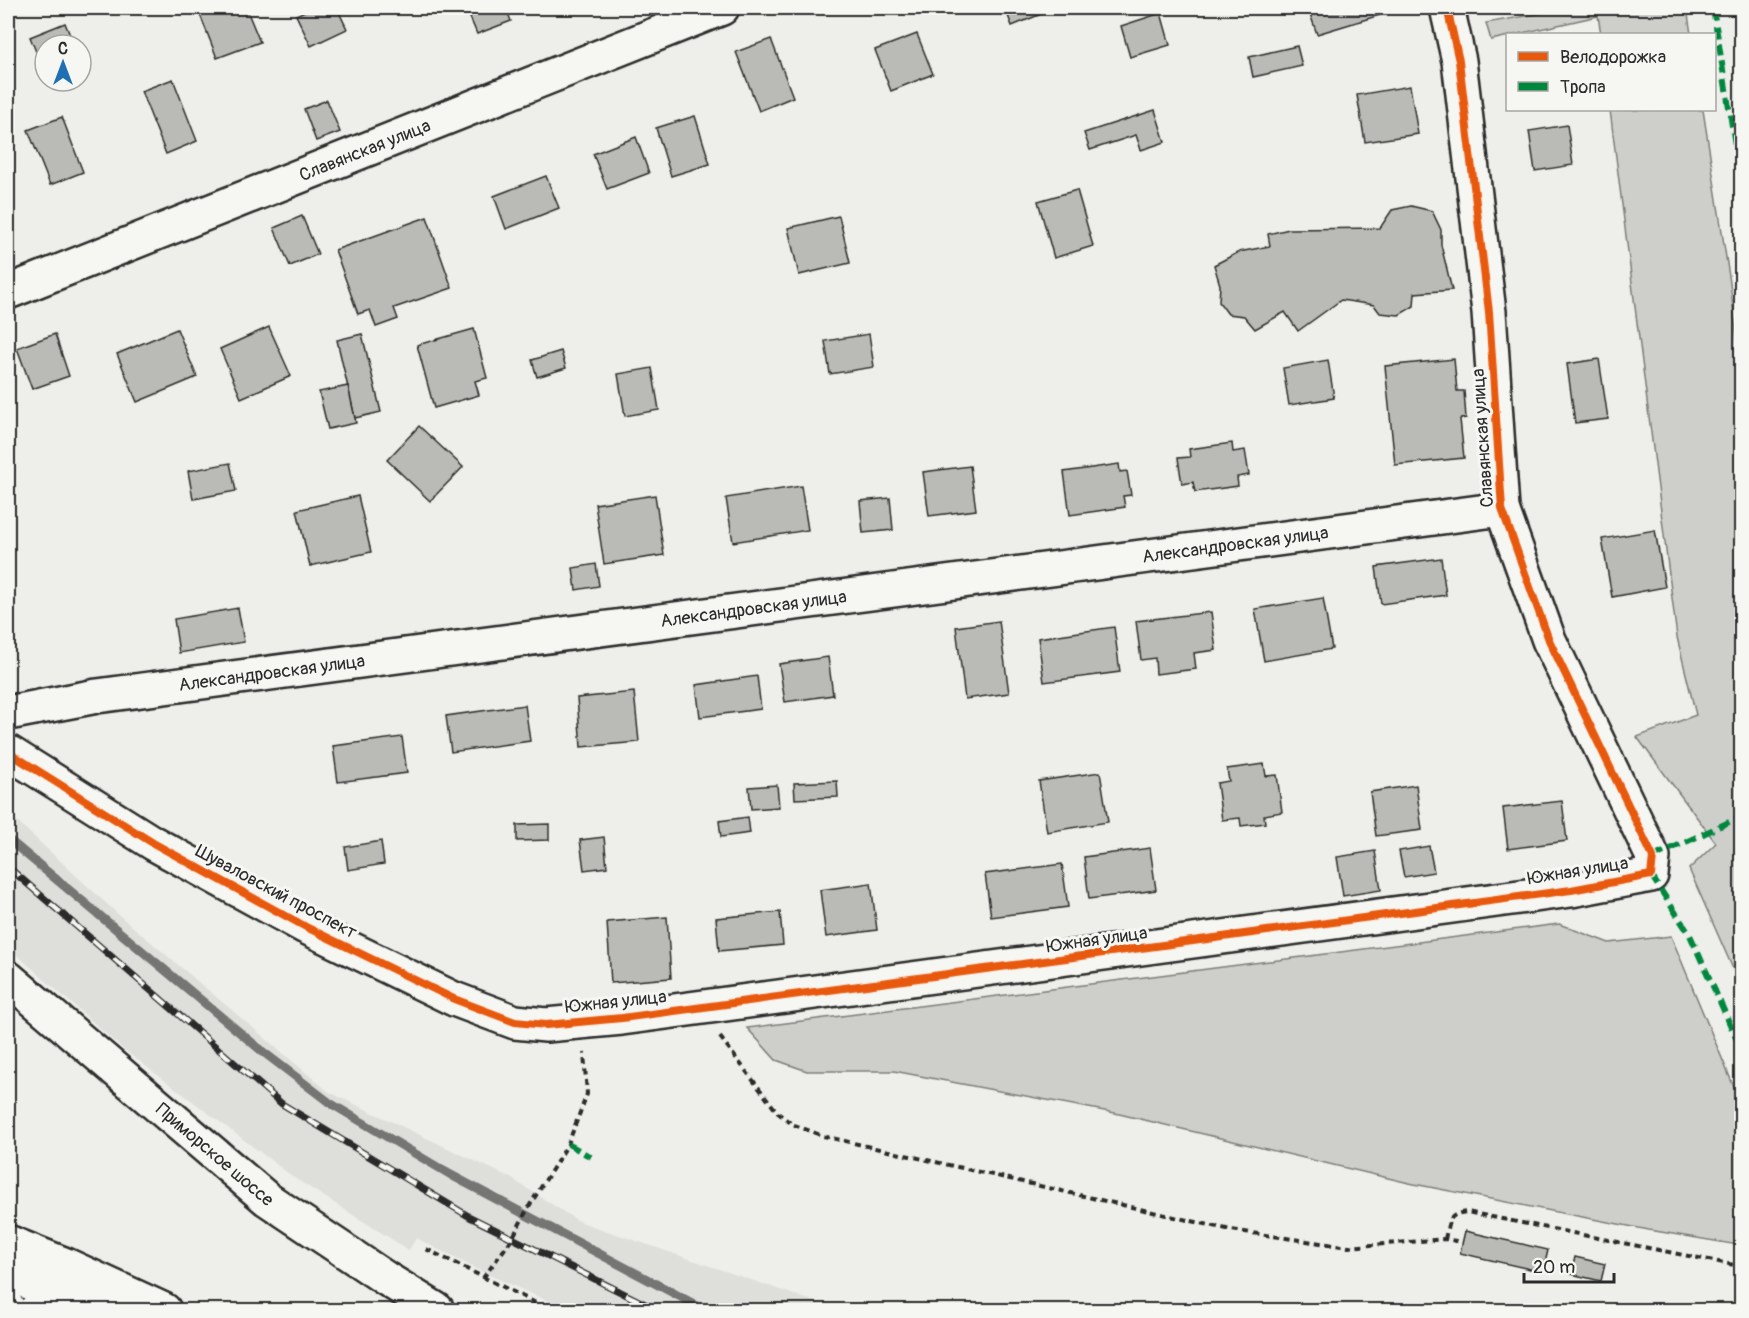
<svg xmlns="http://www.w3.org/2000/svg" width="1749" height="1318" font-family="Pangolin,sans-serif">
	<style>
		.built { fill: #dededb }
		.green { fill: #cececa; stroke: #7c7c7a; stroke-width: 1.5 }
		.lines { fill: none; stroke-linecap: round; stroke-linejoin: round }
		.stream { stroke: #757573; stroke-width: 9 }
		.building { fill: #babab7; stroke: #2b2b2b; stroke-width: 1.5 }
		.minor-casing { stroke: #2b2b2b; stroke-width: 38 }
		.primary-casing { stroke: #2b2b2b; stroke-width: 38 }
		.path { stroke: #2b2b2b; stroke-width: 4; stroke-dasharray: 6 4.5; stroke-linecap: butt }
		.minor { stroke: #f6f6f2; stroke-width: 33 }
		.primary { stroke: #f6f6f2; stroke-width: 33 }
		.rail-casing { stroke: #2b2b2b; stroke-width: 7 }
		.rail { stroke: #f6f6f2; stroke-width: 4.5; stroke-dasharray: 14; stroke-linecap: butt }
		.quiet { stroke: #00873e; stroke-width: 6; stroke-dasharray: 12 6; stroke-linecap: butt }
		.cycleway-casing { stroke: #f6f6f2; stroke-width: 11 }
		.cycleway { stroke: #e8590c; stroke-width: 8 }
		.labels { text-anchor: middle; dominant-baseline: central; stroke-width: 6; stroke-linejoin: round; paint-order: stroke }
		.street-label { font-size: 18px; fill: #2b2b2b; stroke: #f6f6f2 }
	</style>
	<rect width="100%" height="100%" fill="#eeeeea"/>
	<filter id="ink" filterUnits="userSpaceOnUse"><feTurbulence type="fractalNoise" baseFrequency=".0167" numOctaves="2"/><feDisplacementMap in="SourceGraphic" scale="12" xChannelSelector="R" yChannelSelector="G"/><feConvolveMatrix kernelMatrix="1 2 1 2 8 2 1 2 1" color-interpolation-filters="sRGB"/></filter>
	<g filter="url(#ink)">
		<polygon class="built" points="8,813 120,916 329,1092 509,1177 578,1221 839,1310 568,1310 476,1269 416,1238 409,1250 296,1179 123,1049 8,947"/>
		<g class="green">
			<polygon points="1550,8 1687,8 1691,34 1601,34 1598,16 1491,40 1486,23 1549,12"/>
			<polygon points="1610,110 1703,110 1730,283 1742,379 1741,987 1689,869 1716,843 1637,737 1696,715 1677,637"/>
			<polygon points="1559,924 1609,943 1671,936 1741,1104 1742,1232 1738,1245 1649,1230 1409,1183 1115,1113 894,1071 807,1071 776,1060 747,1028"/>
		</g>
		<g class="lines">
			<polyline class="stream" points="8,839 262,1051 330,1103 451,1175 694,1304"/>
		</g>
		<g class="building">
			<polygon points="210,8 246,8 260,42 217,58 199,12"/>
			<polygon points="311,8 337,8 347,29 311,46 296,15"/>
			<polygon points="466,8 506,8 511,21 477,34"/>
			<polygon points="1005,8 1044,8 1046,12 1012,26"/>
			<polygon points="1308,8 1389,8 1390,12 1317,34"/>
			<polygon points="1161,13 1170,45 1130,57 1121,26"/>
			<polygon points="65,23 74,45 45,45 45,65 42,66 30,37"/>
			<polygon points="917,34 933,74 891,91 875,50"/>
			<polygon points="771,39 793,97 759,111 736,52"/>
			<polygon points="1297,46 1302,66 1253,77 1249,57"/>
			<polygon points="173,79 197,141 166,154 141,91"/>
			<polygon points="1410,86 1418,134 1365,142 1357,95"/>
			<polygon points="327,100 340,132 316,141 304,109"/>
			<polygon points="1155,110 1165,142 1141,150 1136,135 1090,150 1084,133"/>
			<polygon points="695,116 710,164 671,176 656,128"/>
			<polygon points="62,117 83,172 50,185 28,130"/>
			<polygon points="1567,125 1573,165 1535,171 1529,131"/>
			<polygon points="636,137 649,173 607,189 593,154"/>
			<polygon points="546,176 559,208 506,229 494,196"/>
			<polygon points="1077,190 1093,246 1054,258 1038,201"/>
			<polygon points="1411,206 1432,211 1441,230 1441,245 1452,290 1415,293 1414,306 1399,315 1380,313 1374,305 1341,300 1298,331 1285,312 1255,329 1244,316 1228,314 1219,302 1220,285 1214,265 1239,252 1270,246 1268,234 1289,229 1380,228 1392,210"/>
			<polygon points="302,216 318,254 290,266 274,228"/>
			<polygon points="839,216 850,263 799,275 788,228"/>
			<polygon points="427,217 452,288 394,308 398,319 376,327 370,310 358,314 335,250"/>
			<polygon points="269,327 291,376 241,398 220,349"/>
			<polygon points="177,329 197,377 137,402 117,354"/>
			<polygon points="474,329 487,378 475,381 479,395 434,408 417,345"/>
			<polygon points="55,334 69,376 32,389 17,348"/>
			<polygon points="362,334 381,412 355,418 337,340"/>
			<polygon points="869,334 874,367 830,374 825,341"/>
			<polygon points="561,351 566,368 537,377 532,360"/>
			<polygon points="1454,359 1457,391 1464,391 1466,418 1460,419 1464,458 1395,465 1385,366"/>
			<polygon points="1599,359 1608,419 1575,423 1567,364"/>
			<polygon points="1328,360 1334,398 1289,405 1283,368"/>
			<polygon points="652,368 659,410 625,416 618,374"/>
			<polygon points="348,386 356,423 328,429 319,392"/>
			<polygon points="419,426 463,467 430,501 387,460"/>
			<polygon points="1232,443 1233,452 1245,450 1249,475 1237,477 1238,486 1195,492 1193,482 1182,484 1178,458 1190,457 1189,449"/>
			<polygon points="230,463 236,491 193,499 188,471"/>
			<polygon points="1119,464 1120,472 1127,471 1131,495 1123,496 1125,507 1070,515 1064,472"/>
			<polygon points="970,466 976,510 929,516 923,472"/>
			<polygon points="801,486 808,530 733,542 726,498"/>
			<polygon points="655,495 664,555 604,564 595,504"/>
			<polygon points="358,496 371,552 310,566 297,510"/>
			<polygon points="890,498 893,530 863,533 860,501"/>
			<polygon points="1655,530 1665,587 1612,597 1602,539"/>
			<polygon points="1441,558 1446,595 1381,604 1376,567"/>
			<polygon points="596,564 599,586 576,590 573,568"/>
			<polygon points="1323,598 1332,649 1264,661 1255,609"/>
			<polygon points="238,608 244,642 179,653 174,619"/>
			<polygon points="1211,612 1216,650 1194,653 1196,669 1156,674 1155,658 1141,660 1136,621"/>
			<polygon points="999,621 1009,693 965,699 956,627"/>
			<polygon points="1114,627 1120,672 1044,682 1038,638"/>
			<polygon points="828,657 833,695 785,702 779,664"/>
			<polygon points="757,676 761,709 700,717 696,685"/>
			<polygon points="634,692 639,742 581,747 577,698"/>
			<polygon points="525,705 530,741 451,752 446,716"/>
			<polygon points="402,737 407,773 338,782 333,746"/>
			<polygon points="1264,764 1266,776 1277,775 1282,812 1264,815 1265,823 1241,826 1240,818 1222,820 1217,783 1229,781 1227,769"/>
			<polygon points="1100,772 1108,822 1047,832 1039,781"/>
			<polygon points="837,781 838,797 795,799 794,783"/>
			<polygon points="777,785 779,807 751,809 749,787"/>
			<polygon points="1416,785 1422,830 1376,836 1370,792"/>
			<polygon points="1562,801 1567,841 1508,849 1503,808"/>
			<polygon points="748,817 750,833 721,837 719,821"/>
			<polygon points="549,824 549,840 517,841 517,825"/>
			<polygon points="604,837 607,867 584,870 580,840"/>
			<polygon points="381,841 384,864 348,870 345,847"/>
			<polygon points="1429,846 1434,872 1404,877 1399,851"/>
			<polygon points="1150,848 1156,890 1089,899 1084,857"/>
			<polygon points="1375,851 1381,890 1343,896 1337,857"/>
			<polygon points="1062,864 1068,907 991,917 985,874"/>
			<polygon points="871,883 877,930 826,937 820,890"/>
			<polygon points="780,912 783,945 719,951 716,918"/>
			<polygon points="667,917 671,978 611,983 607,922"/>
			<polygon points="1465,1231 1548,1250 1543,1272 1460,1253"/>
			<polygon points="1575,1257 1605,1264 1601,1281 1571,1274"/>
		</g>
		<g class="lines">
			<defs>
				<g id="minor">
					<path id="s1" d="M8 292 722 8"/>
					<path id="s2" d="M8 713 97 696 1502 509"/>
					<polyline points="8,752 153,843 306,927 454,999 515,1022 546,1025 622,1018 1571,890 1651,875 1653,857 1549,640 1502,509 1489,312 1459,61 1447,8"/>
					<polyline points="8,1308 9,1310"/>
					<polyline points="36,1310 49,1303 81,1301"/>
				</g>
				<g id="primary">
					<path id="s3" d="M8 978 267 1199 385 1278 437 1310"/>
					<polyline points="8,1242 66,1265 164,1310"/>
					<polyline points="8,1275 81,1301 132,1310"/>
				</g>
			</defs>
			<use href="#minor" class="minor-casing"/>
			<use href="#primary" class="primary-casing"/>
			<g class="path">
				<polyline points="720,1037 778,1113 792,1124 823,1136 1231,1230 1348,1247 1445,1239 1462,1242"/>
				<path d="M1445 1239C1449 1222 1447 1214 1467 1212L1734 1265 1742 1262"/>
				<polyline points="426,1249 550,1310"/>
				<polyline points="483,1278 512,1239 528,1208 568,1144 587,1094 584,1053"/>
			</g>
			<use href="#minor" class="minor"/>
			<use href="#primary" class="primary"/>
			<defs>
				<polyline id="rail" points="8,867 282,1104 470,1217 657,1310"/>
			</defs>
			<use href="#rail" class="rail-casing"/>
			<use href="#rail" class="rail"/>
			<g class="quiet">
				<polyline points="1713,8 1742,188"/>
				<polyline points="1653,857 1742,816"/>
				<polyline points="1651,875 1690,935 1742,1051"/>
				<polyline points="568,1144 591,1157"/>
			</g>
			<defs>
				<polyline id="cycleway" points="8,752 153,843 306,927 454,999 515,1022 546,1025 622,1018 1571,890 1651,875 1653,857 1549,640 1502,509 1489,312 1459,61 1447,8"/>
			</defs>
			<use href="#cycleway" class="cycleway-casing"/>
			<use href="#cycleway" class="cycleway"/>
		</g>
	</g>
	<g class="labels">
		<g class="street-label">
			<text stroke="none"><textPath href="#s1" startOffset="384">Славянская улица</textPath></text>
			<text transform="translate(1483 438) rotate(-94)">Славянская улица</text>
			<text stroke="none"><textPath href="#s2" startOffset="1239">Александровская улица</textPath></text>
			<text stroke="none"><textPath href="#s2" startOffset="753">Александровская улица</textPath></text>
			<text stroke="none"><textPath href="#s2" startOffset="267">Александровская улица</textPath></text>
			<text transform="translate(1578 871) rotate(-9)">Южная улица</text>
			<text transform="translate(276 892) rotate(28)">Шуваловский проспект</text>
			<text transform="translate(1097 940) rotate(-8)">Южная улица</text>
			<text transform="translate(616 1002) rotate(-6)">Южная улица</text>
			<text stroke="none"><textPath href="#s3" startOffset="272">Приморское шоссе</textPath></text>
		</g>
	</g>
	<rect width="1749" height="1318" fill="none" stroke="#f6f6f2" stroke-width="30"/>
	<rect x="15" y="15" width="1719" height="1288" fill="none" stroke="#2b2b2b" stroke-width="2" filter="url(#ink)"/>
	<rect x="1506" y="33" width="210" height="78" fill="#f6f6f2" stroke="#a5a5a2" stroke-width="1.5"/>
	<rect x="1518" y="52" width="30" height="9" fill="#e8590c" stroke="#a5a5a2" stroke-width="1.5"/>
	<text x="1560" y="63" font-size="18" fill="#2b2b2b">Велодорожка</text>
	<rect x="1518" y="82" width="30" height="9" fill="#00873e" stroke="#a5a5a2" stroke-width="1.5"/>
	<text x="1560" y="93" font-size="18" fill="#2b2b2b">Тропа</text>
	<g transform="translate(63 63)"><circle r="28" fill="#f6f6f2" stroke="#a5a5a2" stroke-width="1.5"/>
	<path d="M0-4.5L10 22L0 15L-10 22Z" fill="#1f6fb2"/>
	<text y="-9" font-size="16" font-weight="bold" text-anchor="middle" fill="#2b2b2b">С</text>
	</g>
	<path d="M1524 1273v9h90v-9" fill="none" stroke="#2b2b2b" stroke-width="3"/>
	<text x="1533" y="1273" font-size="18" fill="#2b2b2b" stroke="#f6f6f2" stroke-width="4.5" paint-order="stroke">20 m</text>
</svg>
